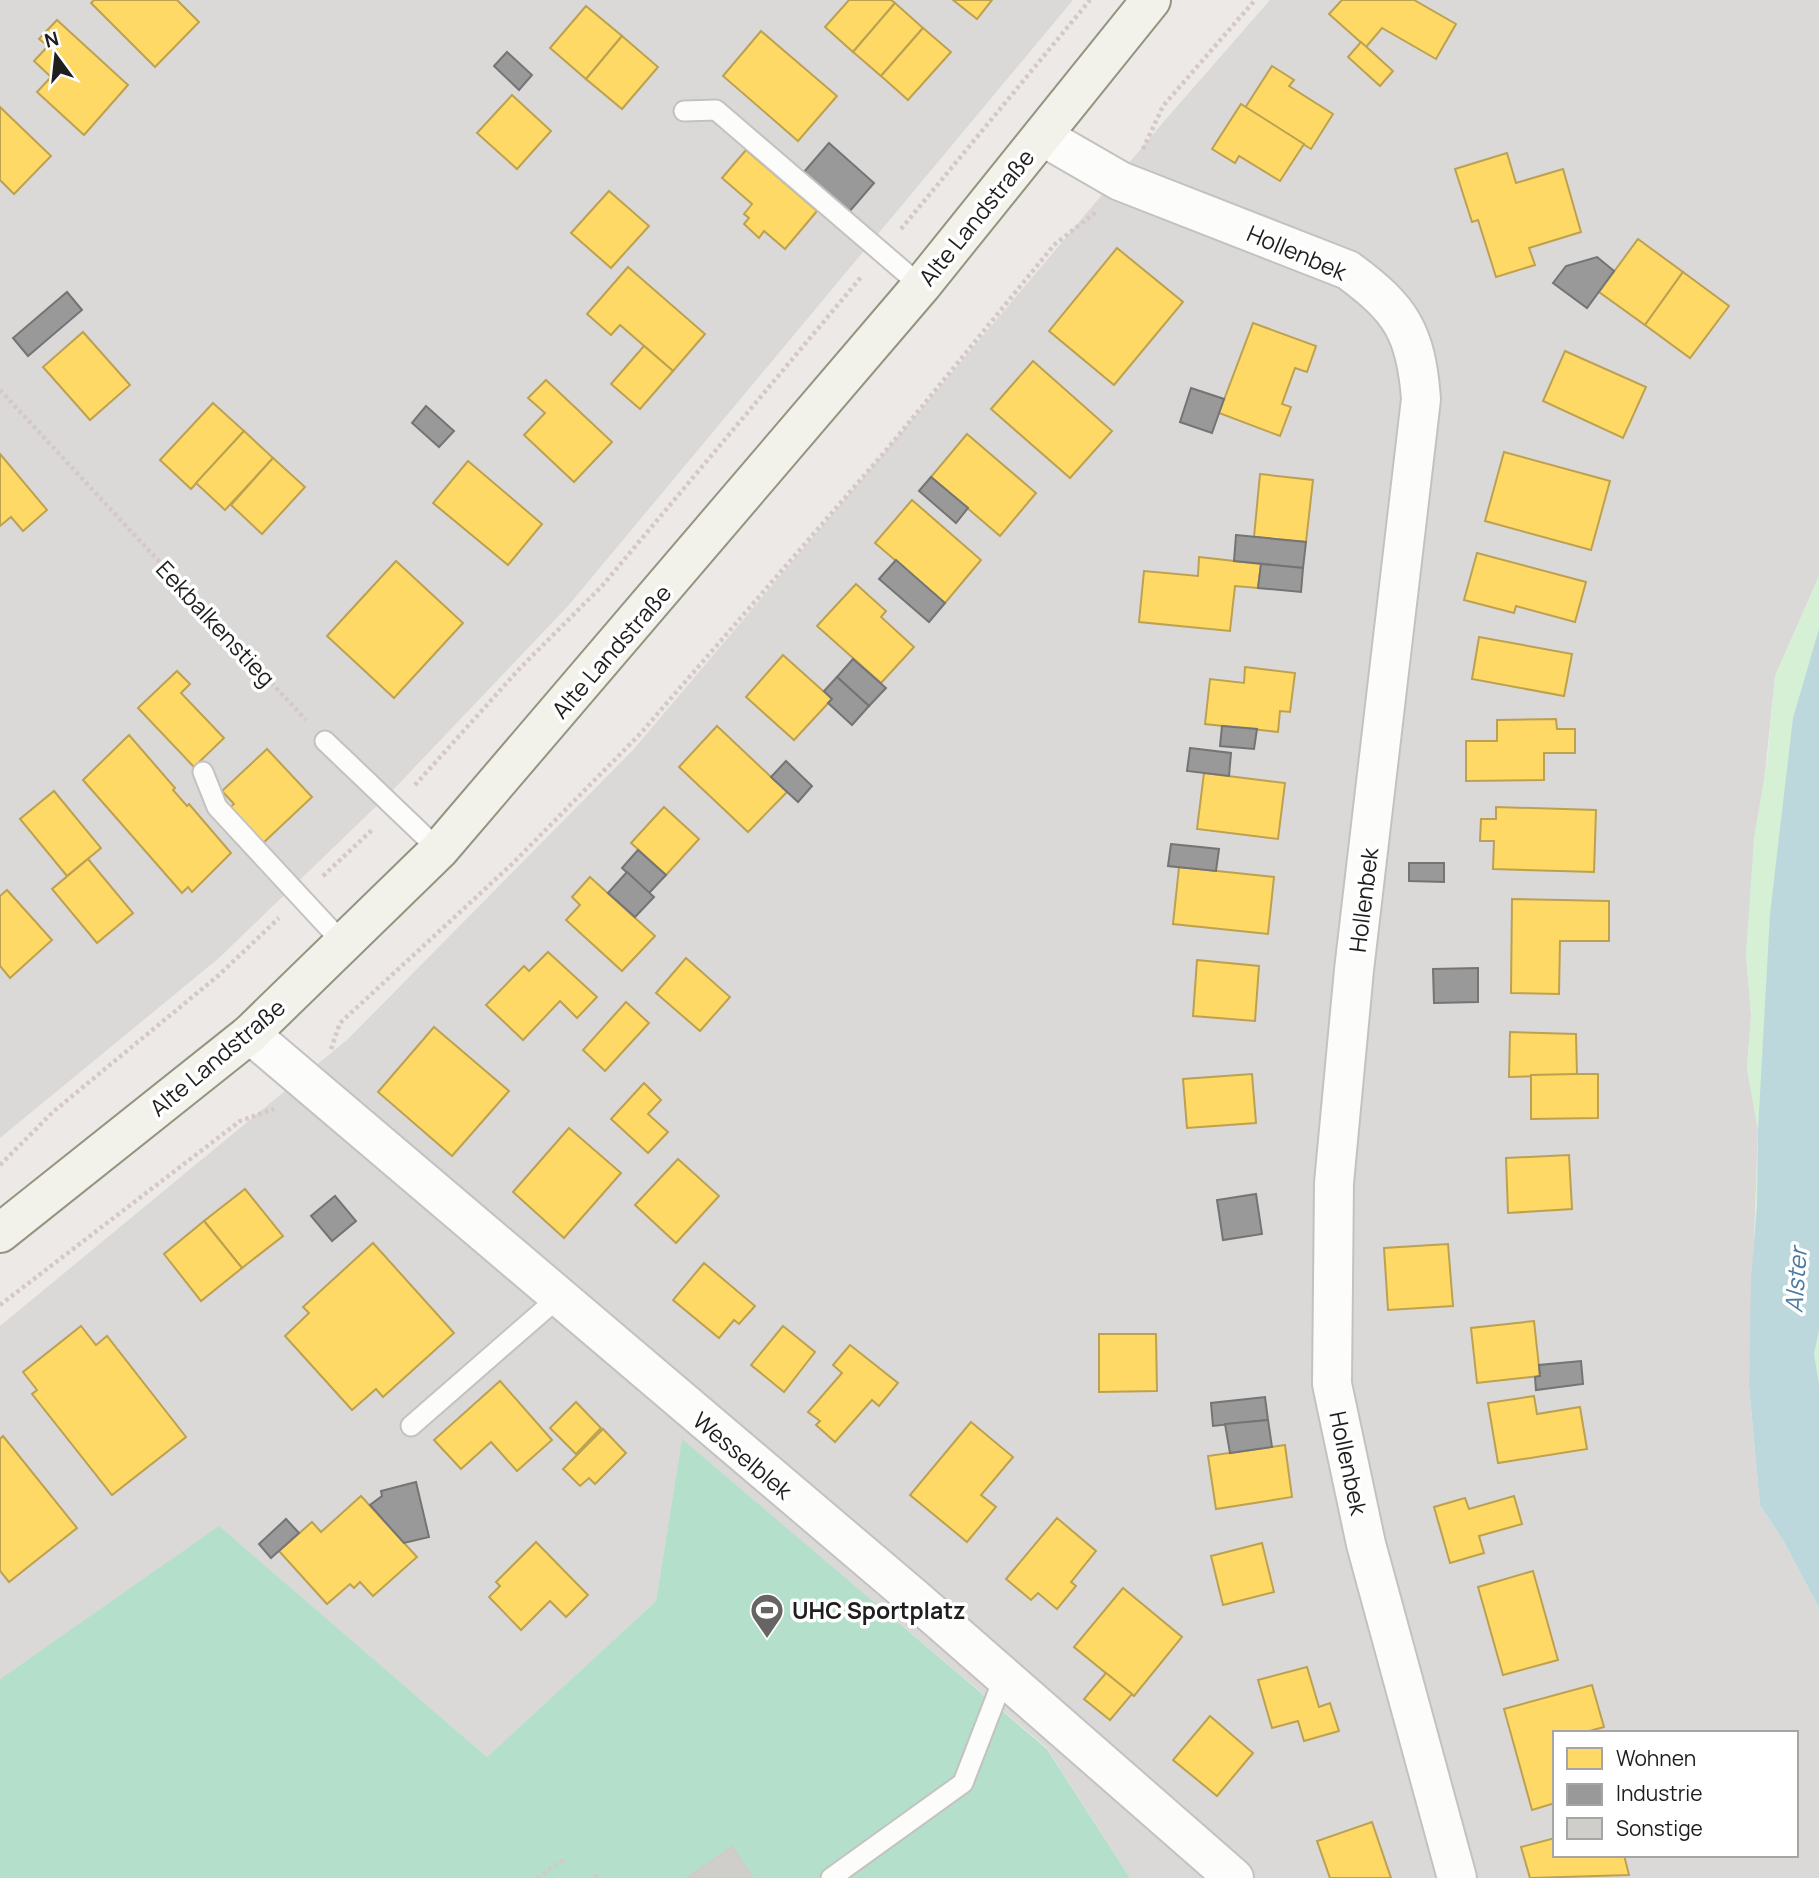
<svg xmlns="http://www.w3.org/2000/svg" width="1819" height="1878" font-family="Manrope,sans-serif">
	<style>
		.residential { fill: #dbd9d8; fill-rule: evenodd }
		.park { fill: #d5f0d4 }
		.pitch { fill: #b4e0cb }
		.water { fill: #bcd8dd }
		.homes { fill: #ffd966; stroke: #bca150; stroke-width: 2 }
		.industry { fill: #999; stroke: #747474; stroke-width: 2 }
		.building { fill: #d0cecb; stroke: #cfcbc8; stroke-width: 2 }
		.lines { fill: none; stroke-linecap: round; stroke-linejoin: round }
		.service-casing { stroke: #c3c2c1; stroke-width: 23 }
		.minor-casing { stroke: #c3c2c1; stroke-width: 42 }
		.secondary-casing { stroke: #949480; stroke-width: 42 }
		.path { stroke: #d5c8c7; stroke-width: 4.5; stroke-dasharray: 3.5 3.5; stroke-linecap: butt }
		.service { stroke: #fcfcfb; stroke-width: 19 }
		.minor { stroke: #fcfcfb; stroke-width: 38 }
		.secondary { stroke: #f3f2ea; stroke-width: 38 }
		.labels { text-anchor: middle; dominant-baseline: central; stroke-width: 7; stroke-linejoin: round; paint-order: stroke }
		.street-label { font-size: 23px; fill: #1e1e1e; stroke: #fff }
		.poi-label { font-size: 23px; font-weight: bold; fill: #1e1e1e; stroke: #fff; text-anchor: start }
		.water-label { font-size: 24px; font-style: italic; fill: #4d7aa0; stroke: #fff }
	</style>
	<rect width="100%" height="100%" fill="#ece9e6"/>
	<g class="residential">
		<polygon points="0,0 1073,0 568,606 392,791 219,958 0,1138"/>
		<path d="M1270 0H1819V576L1775 676 1746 954 1751 1015 1747 1068 1758 1130 1749 1386 1760 1505 1783 1540 1819 1608V1878H1130L1047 1748 682 1440 656 1601 487 1757 219 1527 0 1679V1326L348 1039 633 750 1166 119ZM1555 1733H1796V1855H1555Z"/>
	</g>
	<polygon class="park" points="1819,576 1819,1608 1783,1540 1760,1505 1749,1386 1758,1130 1747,1068 1751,1015 1746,954 1754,838 1768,755 1775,676"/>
	<polygon class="pitch" points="682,1439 1047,1749 1130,1878 0,1878 0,1679 219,1526 487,1757 656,1601"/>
	<polygon class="water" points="1819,629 1819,1330 1814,1354 1819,1385 1819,1608 1783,1540 1760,1505 1749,1386 1751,1279 1757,1206 1758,1130 1770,914 1793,718"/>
	<g class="homes">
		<polygon points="94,0 177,0 199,22 155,67 91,3"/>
		<polygon points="849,0 891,0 895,3 853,52 825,27"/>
		<polygon points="953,0 992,0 977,19"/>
		<polygon points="1342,0 1414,0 1456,24 1436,59 1382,28 1366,47 1329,14"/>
		<polygon points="895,3 923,28 881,76 853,52"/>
		<polygon points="586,6 622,36 586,79 550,48"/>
		<polygon points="57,20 128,85 84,135 37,92 51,77 34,61 48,46 39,39"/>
		<polygon points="923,28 951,52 908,100 881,76"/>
		<polygon points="761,31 837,96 798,141 723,76"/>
		<polygon points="622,36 658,67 622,109 586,79"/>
		<polygon points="1361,42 1393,71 1380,86 1348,57"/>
		<polygon points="1272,66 1294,80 1289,86 1333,114 1311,149 1245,108"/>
		<polygon points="512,95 551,131 517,169 477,133"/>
		<polygon points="1241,104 1304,144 1280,181 1239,156 1235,163 1212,149"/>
		<polygon points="0,107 51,156 14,194 0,180"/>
		<polygon points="746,150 817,211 785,249 764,231 759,238 744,224 749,218 744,214 752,204 722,178"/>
		<polygon points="1507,153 1516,183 1563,169 1581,232 1529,248 1535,265 1496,277 1478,220 1472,222 1455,169"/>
		<polygon points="609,191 649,226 611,268 571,233"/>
		<polygon points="1638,239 1683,272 1645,325 1599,292"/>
		<polygon points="1117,248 1183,302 1114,385 1049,331"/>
		<polygon points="628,267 705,334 673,371 620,325 611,335 587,314"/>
		<polygon points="1683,272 1729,306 1690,358 1645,325"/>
		<polygon points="1253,323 1316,346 1307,372 1295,368 1282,404 1291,407 1280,436 1219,413"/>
		<polygon points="83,332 130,385 90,420 43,367"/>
		<polygon points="644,346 673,371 640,409 611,384"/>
		<polygon points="1565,351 1646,387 1623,438 1543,401"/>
		<polygon points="1033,361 1112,431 1070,478 991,409"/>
		<polygon points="546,380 612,442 574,482 524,435 545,413 528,398"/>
		<polygon points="213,403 244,431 191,489 160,460"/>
		<polygon points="244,431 273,458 225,510 196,483"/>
		<polygon points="967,434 1036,493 1000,536 931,477"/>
		<polygon points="1504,452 1610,481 1591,550 1485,521"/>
		<polygon points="0,454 47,510 23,531 11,517 0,526"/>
		<polygon points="273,458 305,487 262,534 231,505"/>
		<polygon points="468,461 542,524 508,565 433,503"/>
		<polygon points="1260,474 1313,480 1306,542 1254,537"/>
		<polygon points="912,500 981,560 945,603 875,543"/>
		<polygon points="1477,553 1586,582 1575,622 1516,606 1514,613 1464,600"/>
		<polygon points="1199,557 1261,564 1258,588 1235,586 1230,631 1139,622 1144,571 1198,576"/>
		<polygon points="396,561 463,623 394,698 327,636"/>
		<polygon points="856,584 886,611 881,617 914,647 881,683 817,626"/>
		<polygon points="1479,637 1572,654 1564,696 1472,679"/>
		<polygon points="783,655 832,699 794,740 746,697"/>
		<polygon points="1245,667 1295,673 1290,712 1280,711 1278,732 1205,724 1210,679 1244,683"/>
		<polygon points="177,671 190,684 181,693 224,738 194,767 138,708"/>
		<polygon points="1556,719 1557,729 1575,729 1575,753 1544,753 1544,780 1466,781 1466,741 1497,741 1497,720"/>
		<polygon points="717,726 787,792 748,832 679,767"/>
		<polygon points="129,735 175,788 173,790 187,806 189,804 231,853 192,892 188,887 182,893 83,780"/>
		<polygon points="267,749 312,797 261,845 227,810 234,804 222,791"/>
		<polygon points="1204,773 1285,783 1278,839 1197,829"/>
		<polygon points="54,791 101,848 67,876 20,819"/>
		<polygon points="664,807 699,839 666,875 631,843"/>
		<polygon points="1496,807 1596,810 1594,872 1493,869 1494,841 1480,841 1481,819 1496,819"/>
		<polygon points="88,859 133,913 97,943 52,889"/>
		<polygon points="1179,867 1274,877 1268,934 1173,924"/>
		<polygon points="590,877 655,936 622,971 566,920 580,905 572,897"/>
		<polygon points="7,890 52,940 10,978 0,966 0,896"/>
		<polygon points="1512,899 1609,901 1609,941 1560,941 1559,994 1511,993"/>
		<polygon points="548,952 597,997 577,1018 560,1001 523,1040 486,1005 524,966 529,971"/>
		<polygon points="686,958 730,997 700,1031 656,993"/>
		<polygon points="1197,960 1259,966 1255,1021 1193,1016"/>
		<polygon points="626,1002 649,1023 605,1071 583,1050"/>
		<polygon points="434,1027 509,1091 452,1156 378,1092"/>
		<polygon points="1510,1032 1576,1034 1577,1075 1509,1077"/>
		<polygon points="1252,1074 1256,1123 1187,1128 1183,1079"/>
		<polygon points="1576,1074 1598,1074 1598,1118 1531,1119 1531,1075"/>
		<polygon points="644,1083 661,1100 648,1114 668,1132 648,1153 611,1119"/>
		<polygon points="569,1128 621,1173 564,1238 513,1192"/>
		<polygon points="1569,1155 1572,1209 1508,1213 1506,1158"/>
		<polygon points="678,1159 719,1196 676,1243 635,1205"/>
		<polygon points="245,1189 283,1236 242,1268 204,1221"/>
		<polygon points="204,1221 242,1268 201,1301 164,1254"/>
		<polygon points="373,1243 454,1333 383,1397 376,1389 352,1410 285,1336 309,1313 303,1307"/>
		<polygon points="1448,1244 1453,1306 1388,1310 1384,1248"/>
		<polygon points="704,1263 755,1306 739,1324 734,1320 719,1338 673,1300"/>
		<polygon points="1534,1321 1540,1376 1477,1383 1471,1328"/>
		<polygon points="81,1326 96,1345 107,1336 186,1437 112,1495 32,1394 37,1390 23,1372"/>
		<polygon points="783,1326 815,1352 784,1392 751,1365"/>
		<polygon points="1099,1334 1156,1334 1157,1391 1099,1392"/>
		<polygon points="850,1345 898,1383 879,1406 872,1400 835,1442 816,1425 820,1421 808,1412 842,1373 833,1365"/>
		<polygon points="500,1381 552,1440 517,1471 491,1442 461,1469 434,1440"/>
		<polygon points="1534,1396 1537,1414 1580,1407 1587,1449 1498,1463 1488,1403"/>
		<polygon points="576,1402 601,1428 576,1454 550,1428"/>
		<polygon points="971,1422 1013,1457 981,1495 996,1507 967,1542 910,1495"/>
		<polygon points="603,1429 626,1453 595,1484 589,1478 580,1486 563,1469"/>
		<polygon points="3,1436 77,1528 9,1582 0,1571 0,1439"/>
		<polygon points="1285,1445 1292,1497 1216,1509 1208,1456"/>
		<polygon points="361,1496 417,1557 373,1596 360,1582 354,1588 350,1584 327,1604 279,1551 312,1522 321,1532"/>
		<polygon points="1514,1496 1522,1524 1479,1536 1484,1553 1450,1563 1434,1507 1465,1498 1469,1509"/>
		<polygon points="1057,1518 1096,1551 1071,1582 1076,1586 1057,1609 1038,1593 1031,1600 1006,1579"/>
		<polygon points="536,1542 588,1595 566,1617 550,1601 521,1630 489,1597 500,1586 496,1582"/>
		<polygon points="1262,1543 1274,1592 1223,1605 1211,1556"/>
		<polygon points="1533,1571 1558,1660 1503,1675 1478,1587"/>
		<polygon points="1123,1588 1182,1637 1134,1696 1074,1647"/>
		<polygon points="1307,1667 1319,1707 1330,1703 1339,1731 1304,1741 1298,1721 1272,1728 1258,1680"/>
		<polygon points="1106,1673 1132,1694 1110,1720 1084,1699"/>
		<polygon points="1592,1685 1604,1727 1582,1733 1555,1733 1555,1803 1532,1810 1504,1709"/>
		<polygon points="1210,1716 1253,1753 1217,1796 1173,1760"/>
		<polygon points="1372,1822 1391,1878 1330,1878 1317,1841"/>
		<polygon points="1555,1838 1555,1855 1624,1855 1629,1875 1530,1878 1521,1847"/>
	</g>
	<g class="industry">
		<polygon points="507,52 532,75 519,90 494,66"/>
		<polygon points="829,143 874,183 849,212 804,172"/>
		<polygon points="1597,257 1614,271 1587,308 1553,283 1566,266"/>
		<polygon points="67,292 82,310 28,356 13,338"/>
		<polygon points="1191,388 1224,399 1212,433 1180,422"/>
		<polygon points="426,406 454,431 439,447 412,423"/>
		<polygon points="931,477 968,508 956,523 919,491"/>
		<polygon points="1236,535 1306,542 1303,568 1234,561"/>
		<polygon points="896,560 945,603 929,622 879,579"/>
		<polygon points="1261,564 1303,568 1301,592 1258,588"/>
		<polygon points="853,659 886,688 869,706 837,677"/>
		<polygon points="837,677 869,706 852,725 828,703 832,699 824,691"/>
		<polygon points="1222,726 1257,729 1254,749 1220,746"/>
		<polygon points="1190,748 1231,753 1229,776 1187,771"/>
		<polygon points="786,761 812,786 798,802 771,777"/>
		<polygon points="1171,844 1219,849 1216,871 1168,866"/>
		<polygon points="638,850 666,875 649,893 622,868"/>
		<polygon points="1409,863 1444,863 1444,882 1409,881"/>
		<polygon points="627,872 654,897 635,917 608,893"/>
		<polygon points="1478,968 1478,1002 1434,1003 1433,969"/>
		<polygon points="1256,1194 1262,1234 1223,1240 1217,1200"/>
		<polygon points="335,1196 356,1221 332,1241 311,1216"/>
		<polygon points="1581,1361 1583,1384 1536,1390 1535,1377 1540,1376 1539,1365"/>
		<polygon points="1265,1397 1268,1420 1213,1426 1211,1403"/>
		<polygon points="1268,1420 1272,1447 1230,1453 1225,1424"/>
		<polygon points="416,1482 429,1537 404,1543 370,1505 382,1496 381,1491"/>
		<polygon points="286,1519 299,1533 271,1558 259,1544"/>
	</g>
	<polygon class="building" points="732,1847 753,1878 687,1878"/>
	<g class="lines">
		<defs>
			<g id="service">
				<polyline points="684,111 716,110 921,286"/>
				<polyline points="325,741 439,850"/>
				<polyline points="203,772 217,807 343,943"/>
				<polyline points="411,1426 559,1297"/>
				<polyline points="831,1878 963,1783 1004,1677"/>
			</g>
			<g id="minor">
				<path d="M1042 136 1120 181 1348 270C1401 309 1416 332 1421 399L1354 970 1334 1183 1332 1384 1366 1544 1457 1878"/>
				<polyline points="250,1034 914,1598 1234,1878"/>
			</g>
			<polyline id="secondary" points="0,1233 250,1034 439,850 921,286 1151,0"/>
		</defs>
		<use href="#service" class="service-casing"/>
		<use href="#minor" class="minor-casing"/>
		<use href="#secondary" class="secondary-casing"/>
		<g class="path">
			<polyline points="1143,149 1163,106 1255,0"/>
			<polyline points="901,229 1090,0"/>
			<polyline points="0,390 306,720"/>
			<polyline points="415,785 521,667 602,586 862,276"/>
			<polyline points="323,876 373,829"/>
			<polyline points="331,1049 340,1023 512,864 640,734 888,448 1054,245 1096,212"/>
			<polyline points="0,1165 54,1111 219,975 279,918"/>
			<polyline points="0,1305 240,1121 274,1109"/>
			<polyline points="537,1878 564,1859"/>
			<polyline points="595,1878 597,1871"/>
		</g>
		<use href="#service" class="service"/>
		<use href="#minor" class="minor"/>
		<use href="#secondary" class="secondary"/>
	</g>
	<defs>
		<symbol id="stadium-pin" viewBox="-11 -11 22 30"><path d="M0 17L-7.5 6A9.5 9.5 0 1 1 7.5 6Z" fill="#666564" stroke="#fff"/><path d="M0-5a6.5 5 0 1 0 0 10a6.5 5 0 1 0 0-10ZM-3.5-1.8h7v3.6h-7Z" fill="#fff"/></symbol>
	</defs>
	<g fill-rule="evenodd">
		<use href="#stadium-pin" x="748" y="1591" width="38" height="52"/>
	</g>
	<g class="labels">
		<g class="street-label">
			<text transform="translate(976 217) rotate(-51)">Alte Landstraße</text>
			<text transform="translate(1297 252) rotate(23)">Hollenbek</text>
			<text transform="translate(216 623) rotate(47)">Eekbalkenstieg</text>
			<text transform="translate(611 651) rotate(-49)">Alte Landstraße</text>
			<text transform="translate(1363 900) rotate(-83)">Hollenbek</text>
			<text transform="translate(217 1057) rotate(-40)">Alte Landstraße</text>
			<text transform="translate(743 1455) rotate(40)">Wesselblek</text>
			<text transform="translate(1349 1463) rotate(78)">Hollenbek</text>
		</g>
		<g class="poi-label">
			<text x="792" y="1610">UHC Sportplatz</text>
		</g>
		<g class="water-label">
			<text transform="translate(1795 1280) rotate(-86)">Alster</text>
		</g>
	</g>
	<rect x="1553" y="1731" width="245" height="126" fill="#ffffff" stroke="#a5a5a5" stroke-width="2"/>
	<rect x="1567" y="1748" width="35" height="21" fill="#ffd966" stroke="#a5a5a5" stroke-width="2"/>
	<text x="1616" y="1766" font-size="21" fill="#1e1e1e">Wohnen</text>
	<rect x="1567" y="1784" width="35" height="21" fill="#999999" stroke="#a5a5a5" stroke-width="2"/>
	<text x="1616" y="1801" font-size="21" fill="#1e1e1e">Industrie</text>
	<rect x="1567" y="1818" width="35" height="21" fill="#d0cecb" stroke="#a5a5a5" stroke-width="2"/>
	<text x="1616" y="1836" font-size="21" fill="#1e1e1e">Sonstige</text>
	<g transform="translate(56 56) rotate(345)" stroke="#ffffff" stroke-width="5" paint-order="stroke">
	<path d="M0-5L12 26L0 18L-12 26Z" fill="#1e1e1e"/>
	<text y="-10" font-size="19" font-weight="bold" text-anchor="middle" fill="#1e1e1e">N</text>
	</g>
</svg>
